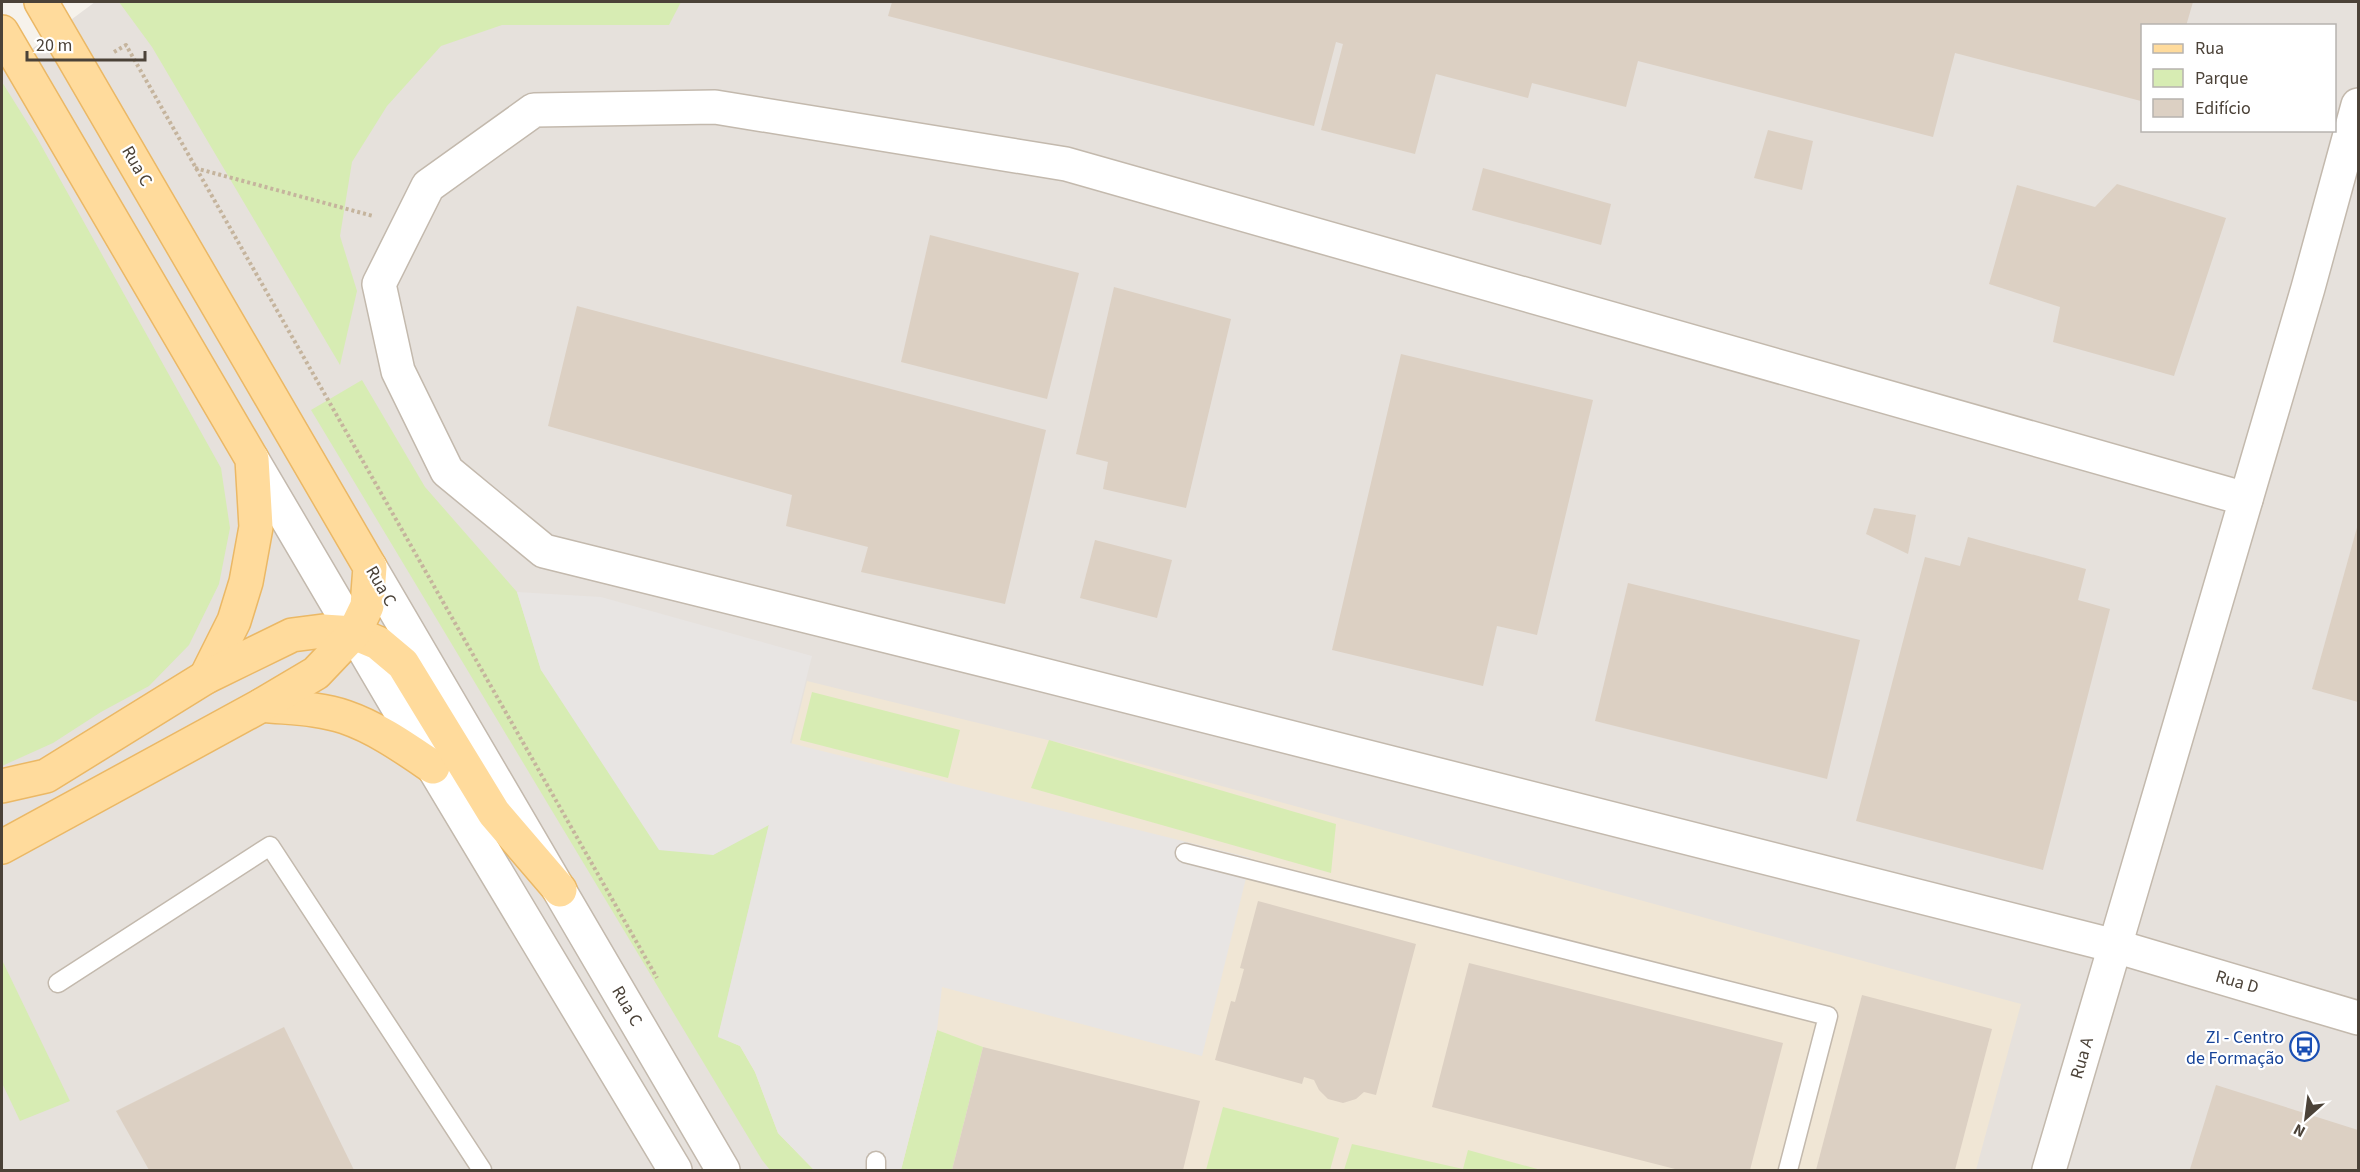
<svg xmlns="http://www.w3.org/2000/svg" width="2360" height="1172" font-family="'Source Sans 3',sans-serif">
	<style>
		.industrial { fill: #e6e1dc; fill-rule: evenodd }
		.education { fill: #f0e6d5 }
		.green { fill: #d7ecb3 }
		.parking { fill: #e8e5e3 }
		.building { fill: #dcd0c3 }
		.lines { fill: none; stroke-linecap: round; stroke-linejoin: round }
		.service-casing { stroke: #c3b9ad; stroke-width: 21 }
		.minor-casing { stroke: #c3b9ad; stroke-width: 36 }
		.tertiary-casing { stroke: #c3b9ad; stroke-width: 36 }
		.primary-casing { stroke: #ebb865; stroke-width: 36 }
		.path { stroke: #c5b49d; stroke-width: 4; stroke-dasharray: 3 3; stroke-linecap: butt }
		.service { stroke: #fff; stroke-width: 18 }
		.minor { stroke: #fff; stroke-width: 33 }
		.tertiary { stroke: #fff; stroke-width: 33 }
		.primary { stroke: #ffdb9c; stroke-width: 33 }
		.labels { text-anchor: middle; dominant-baseline: central; stroke-width: 4.5; stroke-linejoin: round; paint-order: stroke }
		.street-label { font-size: 18px; fill: #4b4238; stroke: #fff }
		.transit-label { font-size: 18px; fill: #164399; stroke: #fff; text-anchor: end }
	</style>
	<rect width="100%" height="100%" fill="#f6f2eb"/>
	<path class="industrial" d="M95 2H2358V1170H2V71ZM2142 26H2334V130H2142Z"/>
	<polygon class="education" points="807,681 1093,751 2021,1004 1976,1170 770,1170 708,1069 718,1037"/>
	<g class="green">
		<polygon points="119,2 681,2 669,25 502,25 441,46 387,106 352,162 340,236 357,291 340,365 152,47"/>
		<polygon points="2,82 37,138 221,468 230,528 219,584 189,645 149,686 101,712 53,743 2,766"/>
		<polygon points="362,380 425,487 517,592 541,670 713,855 769,824 718,1036 740,1046 755,1072 778,1133 814,1170 770,1170 762,1160 311,410"/>
		<polygon points="812,692 960,730 948,778 800,740"/>
		<polygon points="1049,740 1336,824 1331,873 1031,788"/>
		<polygon points="2,960 70,1101 20,1121 2,1083"/>
		<polygon points="937,1030 983,1047 952,1170 901,1170"/>
		<polygon points="1223,1107 1339,1138 1330,1170 1206,1170"/>
		<polygon points="1352,1144 1463,1169 1468,1150 1541,1170 1344,1170"/>
	</g>
	<polygon class="parking" points="517,592 601,597 812,656 790,743 1251,858 1202,1056 942,987 937,1030 901,1170 814,1170 778,1133 755,1072 740,1046 718,1037 769,825 713,855 659,850 541,670"/>
	<g class="building">
		<polygon points="892,2 2193,2 2186,26 2142,26 2141,101 1955,53 1933,137 1638,61 1626,107 1532,83 1528,98 1436,74 1415,154 1321,130 1343,44 1336,42 1314,126 888,16"/>
		<polygon points="1768,130 1813,141 1802,190 1754,178"/>
		<polygon points="1483,168 1611,204 1601,245 1472,210"/>
		<polygon points="2117,184 2226,218 2174,376 2053,342 2060,307 1989,284 2017,185 2095,207"/>
		<polygon points="930,235 1079,273 1047,399 901,362"/>
		<polygon points="1114,287 1231,319 1186,508 1103,489 1108,462 1076,454"/>
		<polygon points="577,306 1046,430 1005,604 861,572 868,547 786,526 792,495 548,426"/>
		<polygon points="1401,354 1593,400 1537,635 1497,626 1483,686 1332,650"/>
		<polygon points="1874,508 1916,515 1908,554 1866,534"/>
		<polygon points="2358,524 2358,702 2312,689"/>
		<polygon points="1968,537 2086,569 2078,600 2110,609 2043,870 1856,821 1925,557 1960,566"/>
		<polygon points="1095,540 1172,560 1157,618 1080,598"/>
		<polygon points="1628,583 1860,640 1827,779 1595,721"/>
		<polygon points="1258,901 1416,944 1376,1095 1364,1092 1356,1099 1343,1103 1328,1099 1319,1090 1314,1080 1304,1077 1302,1084 1215,1060 1231,1001 1235,1002 1244,969 1240,968"/>
		<polygon points="1469,963 1783,1043 1750,1170 1679,1170 1432,1107"/>
		<polygon points="1862,995 1992,1029 1955,1170 1816,1170"/>
		<polygon points="284,1027 354,1170 149,1170 116,1111"/>
		<polygon points="983,1047 1200,1101 1183,1170 952,1170"/>
		<polygon points="2216,1085 2358,1130 2357,1170 2195,1170 2190,1169"/>
	</g>
	<g class="lines">
		<defs>
			<g id="service">
				<polyline points="1185,853 1828,1016 1788,1170"/>
				<polyline points="58,983 270,846 482,1170"/>
				<polyline points="876,1161 876,1170"/>
			</g>
			<g id="minor">
				<polyline points="2246,499 1066,164 715,107 534,110 428,186 379,284 398,371 447,471 544,551 1008,666 2115,946 2358,1018"/>
				<polyline points="2115,946 2308,288 2358,105"/>
			</g>
			<g id="tertiary">
				<polyline points="252,459 433,767 675,1170"/>
				<polyline points="370,567 723,1170"/>
				<polyline points="2049,1170 2115,946"/>
			</g>
			<g id="primary">
				<polyline points="2,32 252,459 256,527 246,582 234,621 206,677"/>
				<path d="M262 705C289 708 319 708 345 717 377 728 405 748 433 767"/>
				<polyline points="2,786 46,776 206,677 292,635 323,631 354,633 378,643 403,664 494,813 560,890"/>
				<polyline points="2,847 262,705 316,673 354,633 367,606 370,567 41,2"/>
			</g>
		</defs>
		<use href="#service" class="service-casing"/>
		<use href="#minor" class="minor-casing"/>
		<use href="#tertiary" class="tertiary-casing"/>
		<use href="#primary" class="primary-casing"/>
		<g class="path">
			<polyline points="114,52 126,45 657,978"/>
			<polyline points="195,168 373,216"/>
		</g>
		<use href="#service" class="service"/>
		<use href="#minor" class="minor"/>
		<use href="#tertiary" class="tertiary"/>
		<use href="#primary" class="primary"/>
	</g>
	<defs>
		<symbol id="bus-ring" viewBox="-11 -11 22 22"><circle r="9.5" fill="#fff" stroke="#1a4fb4" stroke-width="1.5"/><path d="M-5-6H5V4H4V6H2V4H-2V6H-4V4H-5ZM-3.5-4V0h7V-4ZM-3.5 1.2v1.5H-2V1.2ZM2 1.2v1.5H3.5V1.2Z" fill="#1a4fb4"/></symbol>
	</defs>
	<g fill-rule="evenodd">
		<use href="#bus-ring" x="2288" y="1030" width="33" height="33"/>
	</g>
	<g class="labels">
		<g class="street-label">
			<text transform="translate(137 166) rotate(60)">Rua C</text>
			<text transform="translate(381 586) rotate(60)">Rua C</text>
			<text transform="translate(2237 982) rotate(16)">Rua D</text>
			<text transform="translate(627 1006) rotate(60)">Rua C</text>
			<text transform="translate(2082 1058) rotate(-74)">Rua A</text>
		</g>
		<g class="transit-label">
			<text x="2284" y="1037">ZI - Centro<tspan x="2284" dy="21">de Formação</tspan></text>
		</g>
	</g>
	<rect width="2360" height="1172" fill="none" stroke="#4b4238" stroke-width="6"/>
	<rect x="2141" y="24" width="195" height="108" fill="#ffffff" stroke="#b7b3af" stroke-width="1.5"/>
	<rect x="2153" y="44" width="30" height="9" fill="#ffdb9c" stroke="#b7b3af" stroke-width="1.5"/>
	<text x="2195" y="54" font-size="18" fill="#4b4238">Rua</text>
	<rect x="2153" y="69" width="30" height="18" fill="#d7ecb3" stroke="#b7b3af" stroke-width="1.5"/>
	<text x="2195" y="84" font-size="18" fill="#4b4238">Parque</text>
	<rect x="2153" y="99" width="30" height="18" fill="#dcd0c3" stroke="#b7b3af" stroke-width="1.5"/>
	<text x="2195" y="114" font-size="18" fill="#4b4238">Edifício</text>
	<g transform="translate(2306 1118) rotate(208)" stroke="#ffffff" stroke-width="4.5" paint-order="stroke">
	<path d="M0-4.5L10 22L0 15L-10 22Z" fill="#4b4238"/>
	<text y="-9" font-size="16" font-weight="bold" text-anchor="middle" fill="#4b4238">N</text>
	</g>
	<path d="M27 51v9h118v-9" fill="none" stroke="#4b4238" stroke-width="3"/>
	<text x="36" y="51" font-size="18" fill="#4b4238" stroke="#ffffff" stroke-width="4.5" paint-order="stroke">20 m</text>
</svg>
